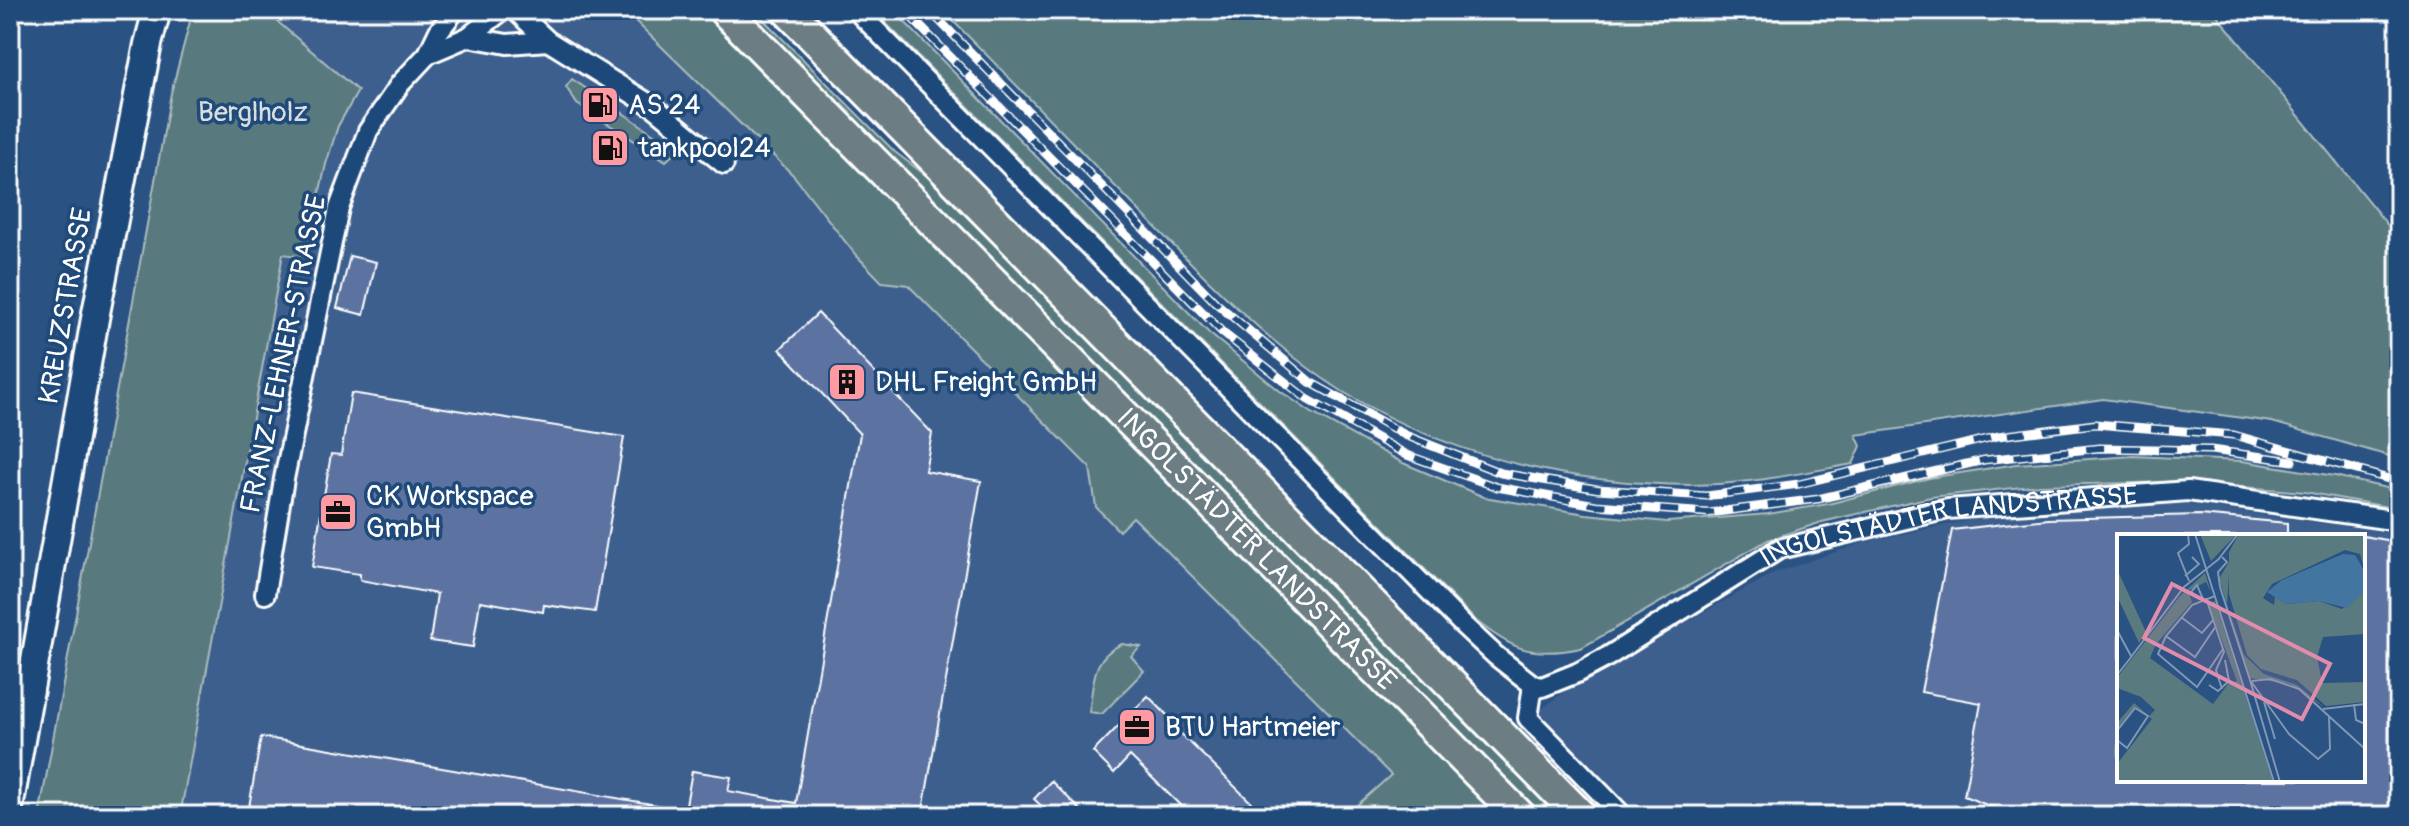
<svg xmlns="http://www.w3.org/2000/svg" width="2409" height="826" font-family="Pangolin,sans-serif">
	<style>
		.built { fill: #3d5f8e; fill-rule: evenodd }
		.green { fill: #597a7f; stroke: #acbcbf; stroke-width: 2 }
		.building { fill: #5b73a2; stroke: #fff; stroke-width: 2 }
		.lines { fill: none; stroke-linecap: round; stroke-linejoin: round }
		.minor-casing { stroke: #fff; stroke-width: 24 }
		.secondary-casing { stroke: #fff; stroke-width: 32 }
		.primary-casing { stroke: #fff; stroke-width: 36 }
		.minor { stroke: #1f4a7a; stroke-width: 18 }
		.secondary { stroke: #1f4a7a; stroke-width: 26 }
		.primary { stroke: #6c7e84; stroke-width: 30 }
		.rail-casing { stroke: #fff; stroke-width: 9 }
		.rail { stroke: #1f4a7a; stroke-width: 6; stroke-dasharray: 18; stroke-linecap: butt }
		.labels { text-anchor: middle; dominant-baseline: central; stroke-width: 7; stroke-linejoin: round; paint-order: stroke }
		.poi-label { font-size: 28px; fill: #fff; stroke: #1f4a7a; text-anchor: start }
		.park-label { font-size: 28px; fill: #d6dedf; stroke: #1f4a7a }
		.street-label { font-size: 28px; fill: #fff; stroke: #1f4a7a }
		.inset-road { fill: none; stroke: #7f97b4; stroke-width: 2 }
		.view { fill: #e08cad; fill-opacity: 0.15; stroke: #e08cad; stroke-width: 4 }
		.inset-edge { fill: none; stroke: #fff; stroke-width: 4 }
	</style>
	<rect width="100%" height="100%" fill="#2a5282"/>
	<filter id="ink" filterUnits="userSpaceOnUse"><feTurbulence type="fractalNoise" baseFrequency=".0125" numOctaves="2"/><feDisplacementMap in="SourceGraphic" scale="16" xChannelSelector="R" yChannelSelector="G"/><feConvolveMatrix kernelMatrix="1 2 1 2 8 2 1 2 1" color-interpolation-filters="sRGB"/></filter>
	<g filter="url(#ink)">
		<g class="built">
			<polygon points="264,10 624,10 794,176 855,254 882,282 907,285 1091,468 1096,507 1118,531 1132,517 1391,776 1345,816 180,816 284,254 305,256 326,164 338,126 357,91"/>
			<path d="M2184 504 2399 534V816H1632L1538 721 1536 713 1572 686 1774 573 1865 542 2008 512ZM2119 536H2363V780H2119Z"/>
		</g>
		<g class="green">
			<polygon points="193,10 264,10 358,91 338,126 326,164 305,257 283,254 180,816 39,816 171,93"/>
			<polygon points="624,10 703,10 1498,816 1345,816 1391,775 1133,517 1119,531 1096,507 1090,468 908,285 882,282 855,254 794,176"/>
			<polygon points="741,10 754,10 895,152 953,196 1565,816 1538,816"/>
			<path d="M873 10H893L1209 333 1280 391 1312 413 1403 463 1484 497 1586 514 1667 522 1768 514 1828 504 1929 478 2016 464 2133 456 2242 461 2335 476 2399 491V509L2305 492 2178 482 2041 485 1931 497 1822 522 1768 540 1581 648C1532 658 1512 650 1474 619Z"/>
			<path d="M942 10H2213L2399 239V459L2272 422 2103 399 1856 435 1861 446 1853 464C1800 473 1746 485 1692 485 1570 484 1450 457 1345 393 1277 351 1219 291 1163 235 1089 160 1016 84 942 10Z"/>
			<polygon points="572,79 678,150 666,161 577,104 566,87"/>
			<path d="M1122 644 1141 647 1131 656 1144 671 1102 714 1089 712C1094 682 1091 657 1122 644Z"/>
		</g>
		<g class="building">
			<polygon points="350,256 376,262 364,315 337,308"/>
			<polygon points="818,313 932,433 925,471 981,481 922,816 684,816 692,771 731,777 728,791 796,803 860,434 780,349"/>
			<polygon points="351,393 624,437 595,612 544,605 543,612 480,601 473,647 430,641 437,594 360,580 360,574 312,567 331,454 341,455"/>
			<polygon points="2200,515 2287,523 2287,536 2119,536 2119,780 2363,780 2363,536 2399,542 2399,816 2015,816 1964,796 1981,703 1921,692 1952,530 2048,519"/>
			<polygon points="1148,696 1169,717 1167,720 1265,816 1191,816 1130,756 1114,773 1093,752"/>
			<polygon points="261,737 663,806 662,816 270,816 271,810 249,807"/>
			<polygon points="1051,781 1087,816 1052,816 1034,799"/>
		</g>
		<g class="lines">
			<defs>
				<g id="minor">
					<polyline points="515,10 548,41 654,107 724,164"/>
					<path id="s1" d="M856 10 1464 626 1496 656 1533 685 1542 687 1577 673 1607 657 1779 549 1948 509 2188 491 2399 521"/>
					<polyline points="468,37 507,44 548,41"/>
					<polyline points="428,54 468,37 503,10"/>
					<polyline points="265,594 284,479 339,208 368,131 400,84 428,54 439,31 455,10"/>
					<polyline points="1533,685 1528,718 1623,816"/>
				</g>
				<polyline id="secondary" points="10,803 96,313 148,44 157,10"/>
				<g id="primary">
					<path id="s2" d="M724 10 1520 816"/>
					<polyline points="787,10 1581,816"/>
				</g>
			</defs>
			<use href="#minor" class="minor-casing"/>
			<use href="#secondary" class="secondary-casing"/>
			<use href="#primary" class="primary-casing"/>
			<use href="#minor" class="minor"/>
			<use href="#secondary" class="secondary"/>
			<use href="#primary" class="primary"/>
			<defs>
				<g id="rail">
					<polyline points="904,10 1223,333 1307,399 1407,455 1497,487 1596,505 1709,513 1818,499 1984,460 2099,448 2211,450 2293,461"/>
					<polyline points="929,10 1216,303 1310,382 1405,435 1501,473 1597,489 1707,496 1799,484 1998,436 2095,424 2234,435 2399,482"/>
				</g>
			</defs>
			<use href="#rail" class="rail-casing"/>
			<use href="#rail" class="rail"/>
		</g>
	</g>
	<defs>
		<symbol id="fuel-square" viewBox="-11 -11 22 22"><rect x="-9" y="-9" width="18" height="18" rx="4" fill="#ff9aa2" stroke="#1f4a7a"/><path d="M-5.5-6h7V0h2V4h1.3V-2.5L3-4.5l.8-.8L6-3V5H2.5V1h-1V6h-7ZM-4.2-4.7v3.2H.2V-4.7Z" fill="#111"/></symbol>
		<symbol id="building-square" viewBox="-11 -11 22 22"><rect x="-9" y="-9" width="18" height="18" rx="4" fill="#ff9aa2" stroke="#1f4a7a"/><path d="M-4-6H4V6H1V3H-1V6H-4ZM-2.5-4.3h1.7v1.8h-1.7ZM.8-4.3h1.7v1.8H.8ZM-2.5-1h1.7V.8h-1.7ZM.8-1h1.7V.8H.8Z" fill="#111"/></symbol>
		<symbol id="office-square" viewBox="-11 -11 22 22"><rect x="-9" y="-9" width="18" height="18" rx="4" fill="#ff9aa2" stroke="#1f4a7a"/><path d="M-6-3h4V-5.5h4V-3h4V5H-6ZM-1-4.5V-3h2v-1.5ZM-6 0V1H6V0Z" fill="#111"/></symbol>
	</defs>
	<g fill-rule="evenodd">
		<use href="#fuel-square" x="578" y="83" width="44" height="44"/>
		<use href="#fuel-square" x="588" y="126" width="44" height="44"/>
		<use href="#building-square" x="825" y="360" width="44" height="44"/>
		<use href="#office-square" x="316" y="490" width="44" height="44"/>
		<use href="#office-square" x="1115" y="705" width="44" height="44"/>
	</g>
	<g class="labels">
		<g class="poi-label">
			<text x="628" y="105">AS 24</text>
			<text x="638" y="148">tankpool24</text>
			<text x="875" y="382">DHL Freight GmbH</text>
			<text x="366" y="496">CK Workspace<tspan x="366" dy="32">GmbH</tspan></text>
			<text x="1165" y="727">BTU Hartmeier</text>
		</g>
		<g class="park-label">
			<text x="253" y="112">Berglholz</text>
		</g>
		<g class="street-label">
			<text transform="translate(66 306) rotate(-80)">KREUZSTRASSE</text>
			<text transform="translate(284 354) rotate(-78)">FRANZ-LEHNER-STRASSE</text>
			<text stroke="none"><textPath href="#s1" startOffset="1412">INGOLSTÄDTER LANDSTRASSE</textPath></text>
			<text stroke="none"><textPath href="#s2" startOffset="758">INGOLSTÄDTER LANDSTRASSE</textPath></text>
		</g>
	</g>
	<g transform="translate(2117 534)">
		<rect width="248" height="248" fill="#2a5282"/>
		<path d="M83 0H120L94 27ZM122 0H248V38L243 20 228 16 155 50 146 64 157 71 158 63 169 70 202 67 225 75 248 56V100L206 103 200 123 205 149 248 148V168L209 172 180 146 144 135 130 121 112 60V18ZM113 26 110 70 127 121 147 140 180 151 207 173 173 150 133 144 102 45ZM0 35 29 98 22 109 0 62ZM88 39 94 58 89 48 71 57 75 68 39 110 33 124 96 170 111 150 120 147 91 69 98 67 156 248H0V230L35 185 18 173 0 196V189L17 169 32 182 38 176 24 163 0 154V144L63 62Z" fill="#597a7f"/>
		<path d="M226 20 238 21 248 38V57L230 74 202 67 169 70 150 58 165 46Z" fill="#42759f"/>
		<path class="inset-road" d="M71 0 72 10 61 19 72 47M78 0 157 248M105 23 110 28 101 38 103 53 133 146M100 27 121 0M68 42 82 30 75 23M98 62 75 71 49 102 78 123 99 92M89 64 107 118 99 136 105 155M84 65 74 58 80 51 86 65M64 83 85 99 97 85M0 96 14 122M49 102 41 120 80 153 106 115M14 123 67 53 103 24M0 141 15 122M133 146 172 200 201 225 213 215 212 182M133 146 163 248M135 147 153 145 182 155 248 215M92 151 101 157 112 147 108 126M147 168 158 205M237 170 239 186 248 190M206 175 248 170M0 197 18 174 31 182 10 214 0 206"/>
		<path class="view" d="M55 50 213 130 185 185 27 104Z"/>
		<rect width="248" height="248" class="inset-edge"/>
	</g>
	<rect width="2409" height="826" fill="none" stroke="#1f4a7a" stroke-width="40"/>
	<rect x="20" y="20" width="2369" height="786" fill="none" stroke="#fff" stroke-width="3" filter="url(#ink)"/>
</svg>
